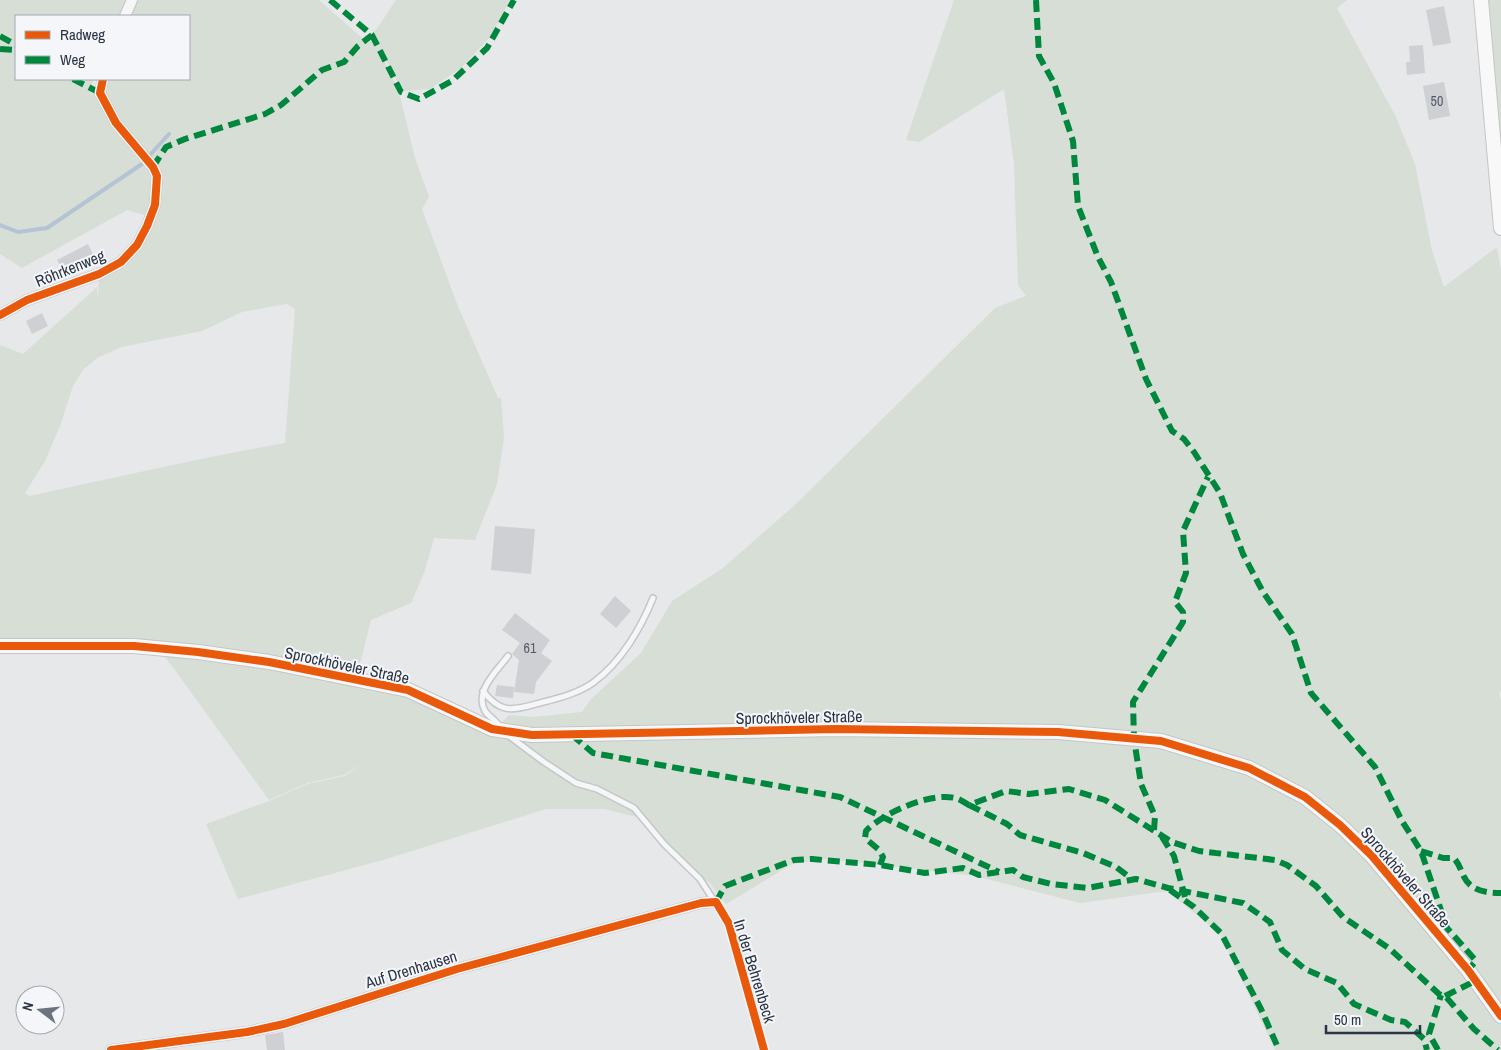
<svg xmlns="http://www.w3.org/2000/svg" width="1501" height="1050" font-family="'Archivo Narrow',sans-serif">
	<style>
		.green { fill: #d6ded6; fill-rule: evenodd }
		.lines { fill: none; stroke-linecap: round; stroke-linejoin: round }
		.stream { stroke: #b4c4d5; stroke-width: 4 }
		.building { fill: #ced0d3 }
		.lane-casing { stroke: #c4c6c8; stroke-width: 8 }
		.street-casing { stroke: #c4c6c8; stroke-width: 12 }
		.secondary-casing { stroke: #c4c6c8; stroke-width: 16 }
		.lane { stroke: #f5f6f7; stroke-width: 5 }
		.street { stroke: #f5f6f7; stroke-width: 10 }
		.secondary { stroke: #f8f8f8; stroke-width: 14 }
		.quiet { stroke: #00873e; stroke-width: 6; stroke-dasharray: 12 6; stroke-linecap: butt }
		.cycleway-casing { stroke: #f4f6f9; stroke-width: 11 }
		.cycleway { stroke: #e8590c; stroke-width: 8 }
		.labels { text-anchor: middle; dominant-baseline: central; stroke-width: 4; stroke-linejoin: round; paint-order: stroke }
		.number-label { font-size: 14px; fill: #545c69 }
		.street-label { font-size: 16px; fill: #2b3445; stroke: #f4f6f9 }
	</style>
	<rect width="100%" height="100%" fill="#e6e8ea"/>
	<g class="green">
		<path d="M0 0H126L119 16H16V79H94L88 91 96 96 146 164C156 183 153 196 148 216L127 210 22 268 0 254Z"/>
		<path d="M136 0H319L362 38 376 30 396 0H510L490 37 461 68 430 89 402 91 382 52H380L399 92 415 158 429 197 422 209 457 304 498 398H501L504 438 497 484 475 540 434 538 424 573 411 603 371 620 358 672 309 661 202 645 0 641V345L23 354 97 287 98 301 99 276 139 247 160 185 101 92 105 79H189V16H129ZM287 304 295 309 285 443C199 458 114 478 29 496L25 493 45 461 60 426 73 386 83 370 97 358 121 347 202 331 242 312Z"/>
		<polygon points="954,0 1347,0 1337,8 1396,117 1415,164 1432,251 1444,287 1497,247 1501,270 1501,691 1499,693 1501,700 1501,1050 1275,1050 1220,934 1167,891 1080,903 975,876 827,859 792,864 726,904 709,882 688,870 644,819 605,809 546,809 383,860 238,899 206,824 269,801 307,784 345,776 363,763 344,775 307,783 269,800 164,655 222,661 337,681 405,697 485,732 502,722 509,715 533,717 582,712 591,699 641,653 672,601 723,568 796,504 995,308 1026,296 1018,285 1014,164 1004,89 919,142 906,140"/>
		<polygon points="1486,0 1501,0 1501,168"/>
	</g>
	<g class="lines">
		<g class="stream">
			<polyline points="150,155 169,134"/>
			<polyline points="0,225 18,232 47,228 142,164"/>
		</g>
	</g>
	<g class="building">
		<polygon points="1444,6 1451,43 1433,46 1426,10"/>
		<polygon points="1423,45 1425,73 1407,75 1406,62 1410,62 1409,46"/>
		<polygon points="1444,82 1450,116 1429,120 1423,86"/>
		<polygon points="88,244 95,258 88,261 90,265 66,277 57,260"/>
		<polygon points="42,313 48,326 32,334 26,321"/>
		<polygon points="495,526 535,529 531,574 491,570"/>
		<polygon points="615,596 631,611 616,628 600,614"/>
		<polygon points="515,613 550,640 541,653 552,661 536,682 534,694 514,692 519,660 512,654 520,643 502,630"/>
		<polygon points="497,685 514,687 513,698 495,696"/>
		<polygon points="283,1032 285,1050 267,1050 265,1035"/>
	</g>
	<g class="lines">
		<defs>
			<g id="lane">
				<path d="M483 691C500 713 511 711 536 704 555 699 578 694 594 682 621 662 641 628 653 598"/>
				<path d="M501 728C497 721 489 717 485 711 474 691 497 671 508 656"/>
				<polyline points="509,736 544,762 576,783 597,789 634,808 664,844 700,879 729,924 764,1050"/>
			</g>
			<g id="street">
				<polyline points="125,16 132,0"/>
				<polyline points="0,315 27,300 99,274 121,262 137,245 147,226 155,205 157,176 153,167 116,123 100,93 103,79"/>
				<polyline points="111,1050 247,1032 284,1024 457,969 701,903 716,902"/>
			</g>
			<g id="secondary">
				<polyline points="1481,0 1501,228"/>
				<polyline points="0,646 134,646 198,652 269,662 408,690 492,729 532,735 836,729 1058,732 1161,741 1249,768 1305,797 1340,825 1372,856 1468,970 1501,1016"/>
			</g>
		</defs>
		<use href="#lane" class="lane-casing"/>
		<use href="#street" class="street-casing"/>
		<use href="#secondary" class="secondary-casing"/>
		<use href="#lane" class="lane"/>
		<use href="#street" class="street"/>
		<use href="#secondary" class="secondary"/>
		<g class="quiet">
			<polyline points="330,0 372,35 401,92 419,99 452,81 487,48 514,0"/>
			<polyline points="1036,0 1039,56 1054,83 1073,141 1078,206 1098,257 1111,282 1146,379 1172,431 1184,439 1194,452 1220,493 1243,554 1263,592 1292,634 1311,693 1375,767 1402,821 1421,851 1447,928 1476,961 1468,970"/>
			<polyline points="0,36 16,45"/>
			<polyline points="0,49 16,50"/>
			<polyline points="73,79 100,93"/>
			<polyline points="153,167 166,147 185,139 265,114 281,105 322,70 344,62 358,46 372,35"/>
			<polyline points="572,735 593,753 840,797 999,872"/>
			<polyline points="969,805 1007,824 1020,835 1083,853 1116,867 1132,879"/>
			<polyline points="1154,830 1155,816 1141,784 1134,739 1133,702 1183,622 1183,612 1175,602 1186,573 1183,531 1208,477"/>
			<polyline points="1162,837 1174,856 1185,897"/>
			<path d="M1421 851 1443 858H1454C1459 864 1460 868 1463 875 1470 891 1486 893 1501 893"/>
			<path d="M880 865 883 857 879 850 865 838 866 831C883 813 930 792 955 798 960 799 965 803 969 805L1006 791 1029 794 1069 789 1105 800 1172 842 1199 851 1275 860 1287 865 1316 886 1343 917 1390 949 1439 994 1446 997 1474 1029 1498 1050"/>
			<polyline points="1170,890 1194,907 1221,933 1261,1009 1279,1050"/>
			<polyline points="716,902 725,886 794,860 812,859 880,865 925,873 963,868 979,875 1013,870 1023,877 1051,884 1087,888 1136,879 1168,888 1243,903 1270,922 1282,950 1305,969 1337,983 1354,1004 1391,1020 1405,1022 1424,1039 1427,1050"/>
			<polyline points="1445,996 1475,981"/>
			<polyline points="1438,1050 1429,1034 1441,995"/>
		</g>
		<defs>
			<g id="cycleway">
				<polyline points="0,315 27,300 99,274 121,262 137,245 147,226 155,205 157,176 153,167 116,123 100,93 103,79"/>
				<polyline points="0,646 134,646 198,652 269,662 408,690 492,729 532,735 836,729 1058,732 1161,741 1249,768 1305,797 1340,825 1372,856 1468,970 1501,1016"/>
				<polyline points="111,1050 247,1032 284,1024 457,969 701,903 716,902 729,924 764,1050"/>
			</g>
		</defs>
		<use href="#cycleway" class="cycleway-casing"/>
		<use href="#cycleway" class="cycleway"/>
	</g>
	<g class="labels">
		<g class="number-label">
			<text x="1437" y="101">50</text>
			<text x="530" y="648">61</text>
		</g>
		<g class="street-label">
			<text transform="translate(70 268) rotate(-22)">Röhrkenweg</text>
			<text transform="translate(347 665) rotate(12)">Sprockhöveler Straße</text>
			<text transform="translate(799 717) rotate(-1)">Sprockhöveler Straße</text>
			<text transform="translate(1406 877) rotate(49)">Sprockhöveler Straße</text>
			<text transform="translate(411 969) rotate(-17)">Auf Drenhausen</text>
			<text transform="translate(755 971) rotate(73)">In der Behrenbeck</text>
		</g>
	</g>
	<rect x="15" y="15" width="175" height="65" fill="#f4f6f9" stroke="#a4a8b1"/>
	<rect x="25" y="31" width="25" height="8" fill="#e8590c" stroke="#a4a8b1"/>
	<text x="60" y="40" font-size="15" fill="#2b3445">Radweg</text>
	<rect x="25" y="56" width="25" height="8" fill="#00873e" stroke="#a4a8b1"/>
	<text x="60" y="65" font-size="15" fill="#2b3445">Weg</text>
	<g transform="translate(40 1010) rotate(286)"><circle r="24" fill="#f4f6f9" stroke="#a4a8b1"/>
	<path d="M0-4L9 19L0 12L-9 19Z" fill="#6c737f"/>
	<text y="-8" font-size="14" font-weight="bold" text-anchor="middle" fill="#2b3445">N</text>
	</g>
	<path d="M1326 1025v8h94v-8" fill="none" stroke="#2b3445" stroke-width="2.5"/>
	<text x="1334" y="1025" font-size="15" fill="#2b3445" stroke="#f4f6f9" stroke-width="4" paint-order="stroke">50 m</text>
</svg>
